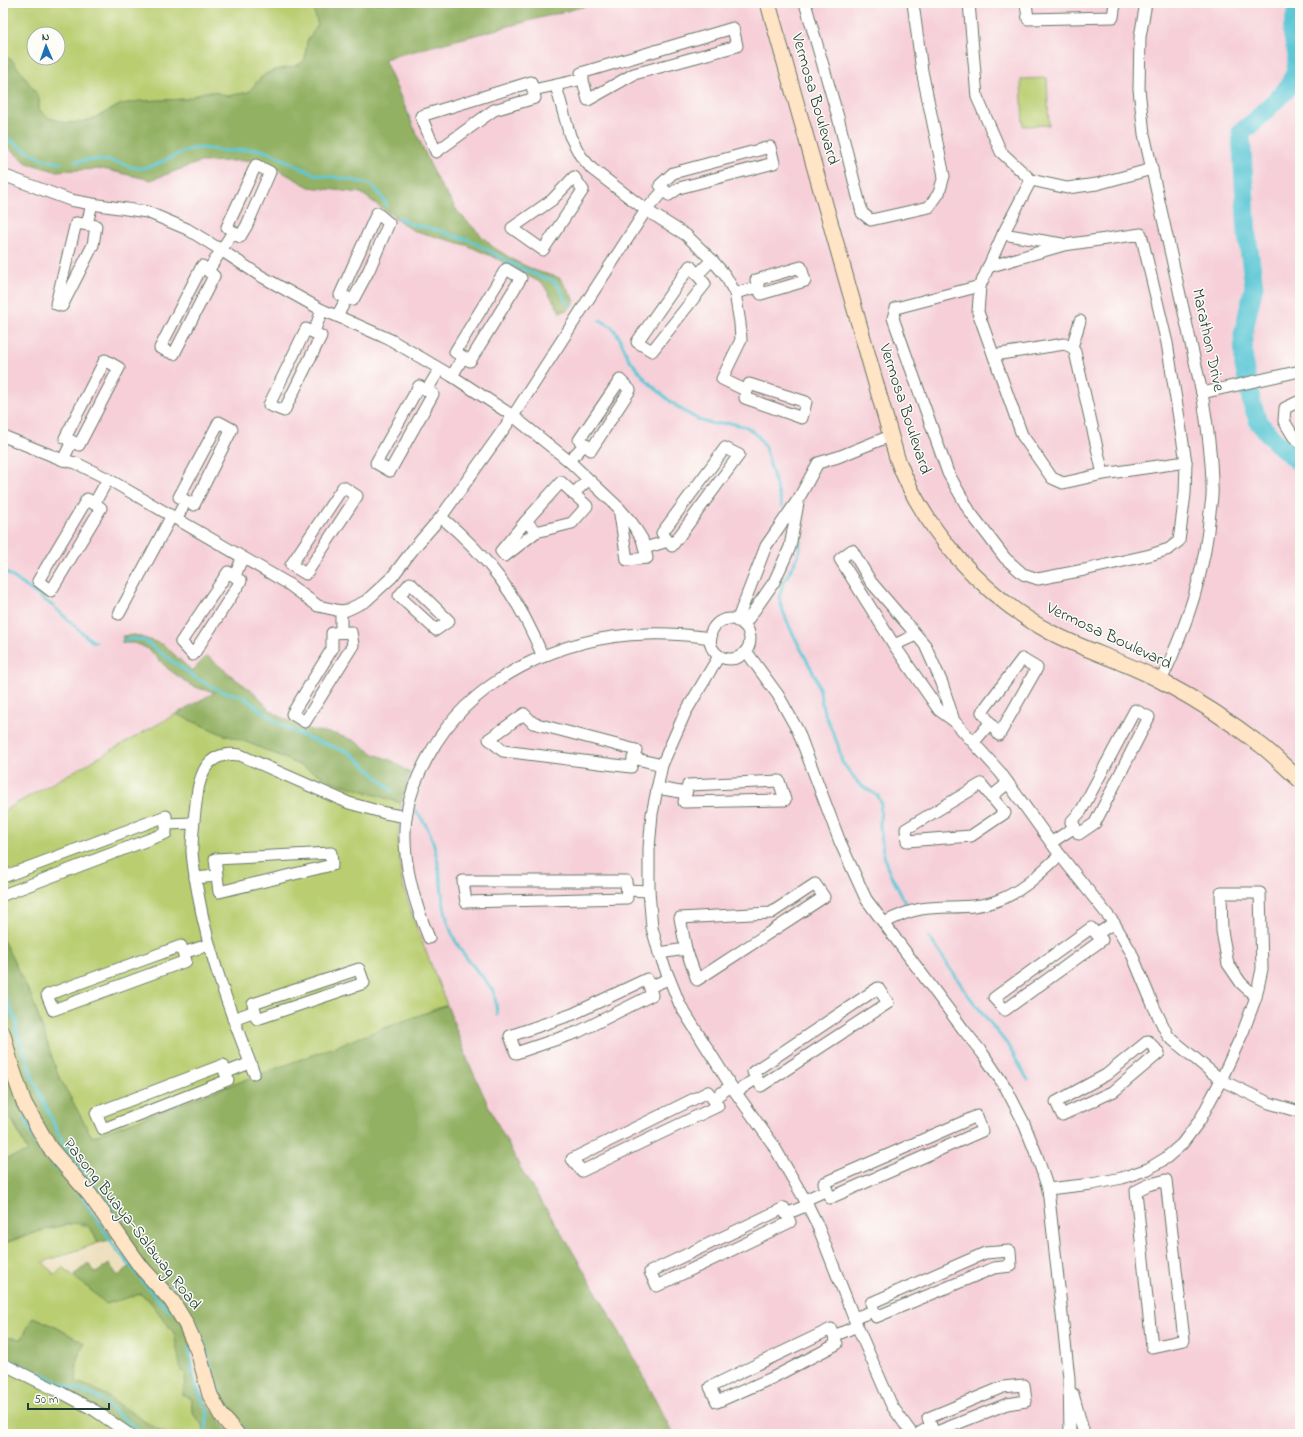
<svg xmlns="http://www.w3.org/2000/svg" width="1303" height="1437" font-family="'Indie Flower',sans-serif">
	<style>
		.built { fill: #f6cfd8 }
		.green { fill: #bace71; stroke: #6c8652; fill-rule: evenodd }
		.forest { fill: #93b163; stroke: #59774c }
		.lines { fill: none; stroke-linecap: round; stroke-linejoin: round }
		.stream { stroke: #5bc7d5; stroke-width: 3 }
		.river { stroke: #5bc7d5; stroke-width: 19 }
		.street-casing { stroke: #677665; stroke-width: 13 }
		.secondary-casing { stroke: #677665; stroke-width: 17 }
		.street { stroke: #fff; stroke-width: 11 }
		.secondary { stroke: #ffe4c6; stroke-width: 15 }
		.labels { text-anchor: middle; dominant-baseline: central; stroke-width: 3; stroke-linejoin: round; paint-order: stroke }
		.street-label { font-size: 17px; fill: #1f3d34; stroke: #fdfcf7 }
	</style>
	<rect width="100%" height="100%" fill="#fdfcf7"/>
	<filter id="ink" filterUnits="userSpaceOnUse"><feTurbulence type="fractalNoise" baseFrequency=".025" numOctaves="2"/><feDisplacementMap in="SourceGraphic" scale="8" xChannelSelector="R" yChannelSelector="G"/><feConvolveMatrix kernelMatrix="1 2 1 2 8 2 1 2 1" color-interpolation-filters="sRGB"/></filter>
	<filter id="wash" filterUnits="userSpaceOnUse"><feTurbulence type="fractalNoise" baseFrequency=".012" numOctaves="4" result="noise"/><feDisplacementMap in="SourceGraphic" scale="16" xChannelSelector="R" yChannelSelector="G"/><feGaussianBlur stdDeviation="0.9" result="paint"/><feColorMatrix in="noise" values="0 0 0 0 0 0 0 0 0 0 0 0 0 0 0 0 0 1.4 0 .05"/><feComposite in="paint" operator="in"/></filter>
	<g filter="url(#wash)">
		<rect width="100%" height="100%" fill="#eee0bf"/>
		<polygon class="built" points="597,3 1300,3 1300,1434 269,1434 32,998 3,940 3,144 27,163 55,171 103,169 151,180 200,162 261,160 309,187 361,193 412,230 466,245 496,258 543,284 536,271 515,261 493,247 458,212 436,178 384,58"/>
		<g class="green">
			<path d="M3 3H312L318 25 307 41 305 60C295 70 278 67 267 73 259 78 254 85 249 92L228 96 214 92H204L186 99 140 101 122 104 92 119 81 122 66 123 49 118 39 110V98L13 61 5 56 3 53ZM34 34H58V58H34Z"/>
			<polygon points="1047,78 1049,125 1023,126 1021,79"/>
			<polygon points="176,714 222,734 244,741 278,755 335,782 401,803 398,838 402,882 414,921 447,1005 92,1137 58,1075 32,998 3,940 3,811"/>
			<polygon points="3,1118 12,1120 28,1152 3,1160"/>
			<path d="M75 1223C91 1226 91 1229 98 1243L43 1262 55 1275 63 1267 106 1303 141 1294 149 1300 174 1333 178 1350 186 1373 183 1394 192 1399C192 1403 191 1409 193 1413 197 1421 206 1424 203 1434H167L145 1422 136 1415 116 1403 106 1395 76 1382 77 1359 84 1343 54 1326 33 1317 22 1339 3 1337V1244C26 1235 50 1228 75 1223Z"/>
			<polygon points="3,1368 78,1405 123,1434 3,1434"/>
		</g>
		<g class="forest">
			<path d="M312 3H597L384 59 436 178 458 212 493 247 515 261 536 271 560 278 575 301 568 310 560 312 543 284 496 258 466 245 412 230 361 193 309 187 261 160 200 162 151 180 103 169 55 171 27 163 3 144V53L5 56 13 61 34 90 39 98V110L49 118 66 123 81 122 92 119 122 104 140 101 186 99 204 92H214L228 96 249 92C254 85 259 78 267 74 278 67 295 70 305 60L307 41 318 25Z"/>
			<polygon points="135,635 164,645 192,671 207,656 238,681 255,693 269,709 279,716 306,729 335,734 353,740 374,754 393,761 410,773 401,803 335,782 278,755 244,741 222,734 176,714 215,692 201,689 190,685 167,668 148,649 140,645 133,643 122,643 123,636"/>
			<polygon points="3,940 32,998 58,1075 92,1137 447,1005 468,1061 489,1107 523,1173 566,1240 635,1359 673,1434 244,1434 225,1412 155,1278 68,1164 36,1118 6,1035 3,1020"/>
			<path d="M3 1043 55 1160 113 1239 98 1243C95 1238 93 1228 87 1225 69 1218 21 1237 3 1244V1160L28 1152 13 1120 3 1118Z"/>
			<path d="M88 1263 96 1273 109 1264 118 1276 133 1264C150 1284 176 1309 186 1332 193 1348 191 1367 196 1383 203 1402 219 1418 231 1434H203C206 1424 197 1421 193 1413 191 1409 192 1403 192 1399L183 1395 186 1373 181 1371 174 1333 149 1300 140 1294 106 1304 92 1291 73 1276Z"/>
			<polygon points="33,1317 54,1326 84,1343 77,1359 76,1382 91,1387 106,1395 116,1403 136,1415 145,1422 167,1434 136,1434 3,1362 3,1337 22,1339"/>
		</g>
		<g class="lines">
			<g class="stream">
				<path d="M3 135C20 147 40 162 61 163"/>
				<path d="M75 162C90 159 105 159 120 163 128 166 134 169 143 168 163 166 177 150 197 148 208 147 219 151 230 151 240 151 251 147 261 150 281 155 298 170 319 175 333 178 358 179 370 185 378 190 382 197 387 206"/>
				<polyline points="398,217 408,223 441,231 454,236 470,240 516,266 539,276 552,280 560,288 565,300 570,305"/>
				<polyline points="600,320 611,326 618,335 629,359 648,382 671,402 685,412 701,421 713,424 730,423 747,427 758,436 765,447 782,506"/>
				<polyline points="797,531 800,538 800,549 797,558 783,584 779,598 783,611 790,628 816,678 820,692 823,709 838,745 842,762 859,784 878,796 881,802 880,827 883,851 887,867 909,910"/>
				<polyline points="3,570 53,606 87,637 92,641 96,642"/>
				<polyline points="124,640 135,639 143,640 196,678 221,691 242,696 278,723 294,732 316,741 349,752 360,761 392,791"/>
				<path d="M415 810C422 819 429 828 432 839 443 869 439 901 451 931 456 944 465 957 474 967 480 975 488 982 493 991 496 998 496 1007 497 1015"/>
				<polyline points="929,937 968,995 1007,1044 1028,1080"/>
				<polyline points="3,993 17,1023 16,1031 24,1051 33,1079 60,1137 75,1163 108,1203 127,1235"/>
				<path d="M24 1117C34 1142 40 1154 60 1171"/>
				<polyline points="80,1194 114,1246 158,1300 171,1312"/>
				<path d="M168 1286C189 1305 202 1335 209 1361 213 1374 216 1387 222 1400 228 1412 238 1424 248 1434"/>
				<polyline points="189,1348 194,1381 208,1413 205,1434"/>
				<polyline points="3,1358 47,1376 59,1383 100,1398 116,1413 129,1423 141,1431 152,1434"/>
			</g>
			<polyline class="river" points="1298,3 1292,32 1297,55 1296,71 1287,89 1255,121 1241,132 1247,235 1254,286 1243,334 1244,366 1252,404 1259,423 1275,441 1300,463"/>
		</g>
	</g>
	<g filter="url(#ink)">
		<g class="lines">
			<defs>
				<g id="street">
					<polyline points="805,3 838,117 862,213 871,220 929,207 939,193 944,176 922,71 913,3"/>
					<polyline points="969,3 977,97 1001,152 1031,180 1067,188 1097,184 1152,169"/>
					<polyline points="1026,3 1028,19 1113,17 1115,3"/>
					<path d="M1146 3 1140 37 1139 89 1144 134 1202 393C1207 424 1212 456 1212 487 1213 495 1211 504 1210 512 1205 573 1187 625 1161 681"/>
					<polygon points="733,28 737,46 634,74 588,100 581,73"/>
					<polygon points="531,82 535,98 494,110 436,152 421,116"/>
					<polyline points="556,86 570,136 580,155 592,169 646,210 686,235 712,260 725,275 735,293 740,323 741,340 722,379 747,391"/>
					<polyline points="533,90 583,79"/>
					<polygon points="770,147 774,163 679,188 669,195 660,185 673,173"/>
					<polygon points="256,165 270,172 247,225 240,237 227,227"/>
					<polyline points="3,175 70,200 92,204 147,212 187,229 221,250 259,275 322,310 337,316 391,340 452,376 513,416 569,461 619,508 632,523 642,539 647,558 627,560 619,508"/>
					<polygon points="574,177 583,190 543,250 512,228 552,200"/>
					<polyline points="1031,180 1003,234 980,286 978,312 1022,435 1052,478 1063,483 1103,474 1186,462"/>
					<polygon points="377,213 389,223 369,270 353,300 340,295"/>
					<polygon points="76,223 96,226 93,245 62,306 56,304"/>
					<polyline points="87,224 92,204"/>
					<polyline points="1003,234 1062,244"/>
					<polygon points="202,266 214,276 174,354 160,348"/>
					<polygon points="690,266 705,284 652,351 637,342"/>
					<polygon points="801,267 805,281 761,294 756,280"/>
					<polygon points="506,269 521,278 470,361 455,352"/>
					<polyline points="208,271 233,232"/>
					<polyline points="697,275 712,260"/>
					<polyline points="980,286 896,308 893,318 948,473 970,512 1005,558 1023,574 1038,579 1084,570 1150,555 1169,549 1179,541 1185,494 1186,462 1167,343 1141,234 1064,245 988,267"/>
					<polyline points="735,293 759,287"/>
					<polyline points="337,316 347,298"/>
					<polygon points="306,329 321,336 284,411 269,405"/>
					<polyline points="314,332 322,310"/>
					<polyline points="1072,347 1080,321"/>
					<polyline points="994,355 1064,344 1072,347 1075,352 1103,474"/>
					<polygon points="105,360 119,368 79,445 65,438"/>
					<polyline points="452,376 463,357"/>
					<polygon points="620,380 630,390 591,450 579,440"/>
					<polygon points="749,384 806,402 802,418 745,398"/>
					<polygon points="419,386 433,394 390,471 376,463"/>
					<polyline points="427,390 439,370"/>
					<polyline points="1202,393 1300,371"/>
					<polyline points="1300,401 1285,408 1284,421 1293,436 1300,443"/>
					<polygon points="219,422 232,429 194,505 179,497"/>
					<polyline points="3,436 63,460 76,463 108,479 287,583 318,606 341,611 347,610 366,601 392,577 414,548 441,517 513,416 646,210 664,190"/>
					<polygon points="725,448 739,455 672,546 662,533"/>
					<polyline points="63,460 72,441"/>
					<polyline points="569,461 585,444"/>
					<polygon points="561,482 587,506 572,523 536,532 526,521"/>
					<polygon points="343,487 357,496 306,574 291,565"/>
					<polyline points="573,494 588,480"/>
					<polygon points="87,499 101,508 51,591 38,581"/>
					<polyline points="94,504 108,479"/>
					<path d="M441 517C488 556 520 599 543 657"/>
					<polyline points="176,519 186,501"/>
					<polyline points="526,521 501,551 505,556 536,532"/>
					<polyline points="645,548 668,541"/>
					<polygon points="228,572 241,581 193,655 181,642"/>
					<polyline points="235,576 242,558"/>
					<polygon points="410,583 449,621 436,630 399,596"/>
					<polyline points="341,611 341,632"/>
					<polyline points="119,614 171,517"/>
					<circle cx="730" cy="639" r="20"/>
					<polyline points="737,621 766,546 799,498 818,463 838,457 890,436"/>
					<polyline points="744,625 774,582 790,547 798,503"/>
					<polygon points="351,632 353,645 305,722 292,714 332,649 332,633"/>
					<polyline points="894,645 916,635"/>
					<polyline points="746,651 778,695 798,731 840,842 866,899 963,1029 983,1054 1006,1088 1023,1121 1037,1156 1048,1189 1069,1378 1070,1434"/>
					<polyline points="719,656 685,713 662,765 652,814 649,848 649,891 652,928 659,953 680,1005 731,1086 772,1143 805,1200 817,1224 857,1326 892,1406 912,1434"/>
					<polygon points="1022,659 1037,668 999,735 982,712"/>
					<polygon points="1135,710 1149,717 1095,823 1079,834 1071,822 1081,811"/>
					<polygon points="524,714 533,723 636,750 631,767 503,751 489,739"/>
					<polyline points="954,721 942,683 925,645 871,582 852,550 840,559 894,645 939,710 954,721 1000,772 1060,855 1114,923 1131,952 1153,1005 1168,1036 1221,1080 1269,1103 1300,1112"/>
					<polyline points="974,742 990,723"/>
					<polyline points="633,758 662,765"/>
					<polygon points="779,781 785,800 684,802 688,785"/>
					<polygon points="981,784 1005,813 971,836 907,841 906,829"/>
					<polyline points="657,788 686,793"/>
					<polyline points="991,797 1008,783"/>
					<polyline points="166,824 193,823"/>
					<polyline points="1052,842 1075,827"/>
					<polygon points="331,853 332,865 219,892 215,859"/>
					<polyline points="3,877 166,816 166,833 3,895"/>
					<polyline points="195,878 216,876"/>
					<polygon points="463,881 626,881 627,898 466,902"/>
					<polygon points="815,884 824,897 697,980 686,949 680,918 771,913"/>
					<polyline points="627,890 649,891"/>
					<path d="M884 923C895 917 908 911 921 909 947 905 974 910 999 900 1023 891 1042 871 1060 855"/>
					<polygon points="1091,928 1102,940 1005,1010 994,998"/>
					<polyline points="1097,934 1114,923"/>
					<path d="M429 938C414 902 401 857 406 817 409 796 418 774 429 755 470 678 563 636 647 634 669 633 689 635 711 638"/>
					<polygon points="181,946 186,961 53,1010 47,995"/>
					<polyline points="183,953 208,945"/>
					<polyline points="659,953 686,949"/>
					<polygon points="359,969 364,983 257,1019 253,1004"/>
					<polygon points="647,979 652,995 578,1032 516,1053 510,1036 573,1014"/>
					<polyline points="650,987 668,979"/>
					<polygon points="878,988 888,1003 761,1086 753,1072"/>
					<polyline points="233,1019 255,1011"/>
					<polygon points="1148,1041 1159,1053 1114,1091 1062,1115 1056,1102 1106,1075"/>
					<polygon points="223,1065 228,1080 103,1129 96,1113"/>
					<polyline points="225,1073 250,1063"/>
					<path d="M254 1073C232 1016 210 960 199 899 196 883 193 867 192 851 192 835 194 819 196 803 199 775 206 750 240 755L349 803 385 813 406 817"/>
					<polygon points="708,1092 718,1106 582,1171 572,1159"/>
					<polyline points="736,1092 757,1078"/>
					<polyline points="713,1099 731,1086"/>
					<polygon points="977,1116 982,1131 830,1198 824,1183"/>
					<polygon points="1166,1180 1184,1340 1152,1347 1136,1191 1148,1185"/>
					<polyline points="1048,1189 1092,1184 1122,1178 1148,1169 1166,1158 1182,1144 1200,1120 1221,1080 1243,1032 1256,997 1262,969 1260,893 1221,893 1222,931 1228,964 1241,983 1256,997"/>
					<polyline points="805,1200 827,1190"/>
					<polygon points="784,1208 790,1222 657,1286 650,1272"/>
					<polyline points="786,1214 808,1205"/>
					<polygon points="1010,1251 1011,1266 994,1268 876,1317 871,1303 985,1253"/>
					<polyline points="854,1318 874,1311"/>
					<polygon points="831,1329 837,1344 772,1378 717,1402 710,1387"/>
					<polyline points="834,1336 857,1326"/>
					<polyline points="3,1364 62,1393 94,1410 129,1434"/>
					<polygon points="1024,1385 1026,1401 1007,1404 934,1433 928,1418 1003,1387"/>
					<polyline points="1073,1394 1084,1434"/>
					<polyline points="918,1434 931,1426"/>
				</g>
				<g id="secondary">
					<path d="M768 3 897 458C923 529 983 596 1050 632 1086 651 1127 662 1163 682 1197 700 1231 722 1262 746 1275 756 1287 769 1300 780"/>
					<polyline points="3,1034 11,1065 24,1103 49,1147 90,1195 141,1267 172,1301 186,1324 192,1338 198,1351 210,1395 221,1415 237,1434"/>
				</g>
			</defs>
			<use href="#street" class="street-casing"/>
			<use href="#secondary" class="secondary-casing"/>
			<use href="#street" class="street"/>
			<use href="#secondary" class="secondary"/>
		</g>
	</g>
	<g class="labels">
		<g class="street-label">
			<text transform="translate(815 99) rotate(74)">Vermosa Boulevard</text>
			<text transform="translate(1208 340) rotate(78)">Marathon Drive</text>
			<text transform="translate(905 409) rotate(72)">Vermosa Boulevard</text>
			<text transform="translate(1109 636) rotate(25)">Vermosa Boulevard</text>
			<text transform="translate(132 1224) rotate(52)">Pasong Buaya-Salawag Road</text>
		</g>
	</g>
	<rect width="1303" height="1437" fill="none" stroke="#fdfcf7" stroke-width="16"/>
	<g transform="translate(46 46) rotate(358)"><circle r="19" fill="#fdfcf7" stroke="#a4b0a9"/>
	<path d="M0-3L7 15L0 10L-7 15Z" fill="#1f6fb2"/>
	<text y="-6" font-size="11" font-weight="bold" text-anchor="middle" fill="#1f3d34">N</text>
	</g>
	<path d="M28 1403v6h81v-6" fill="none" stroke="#1f3d34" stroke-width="2"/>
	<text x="34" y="1403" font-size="12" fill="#1f3d34" stroke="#fdfcf7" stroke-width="3" paint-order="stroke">50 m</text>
</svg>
